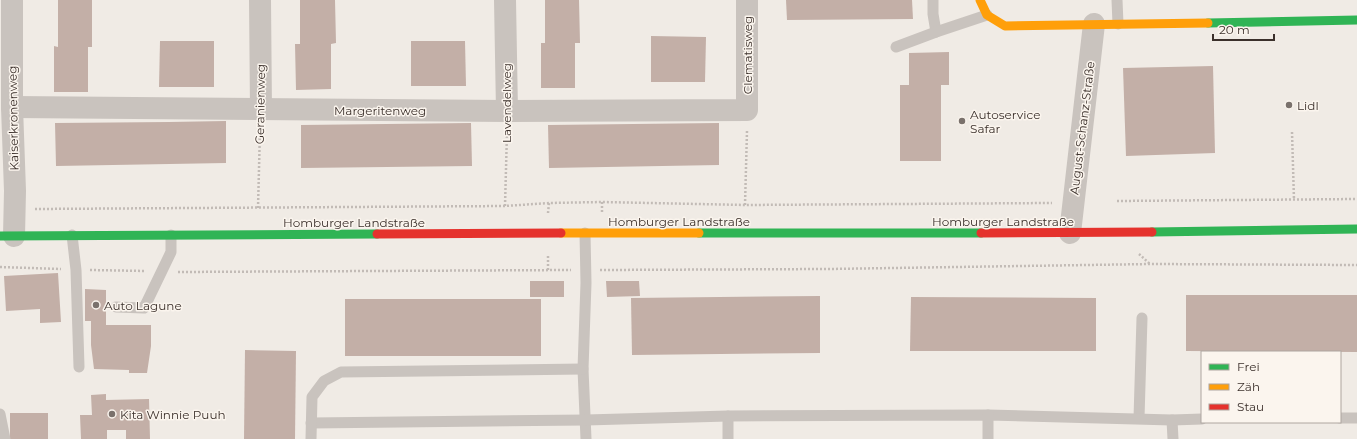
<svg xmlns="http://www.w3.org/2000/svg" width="1357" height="439" font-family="Montserrat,sans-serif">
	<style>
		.building { fill: #c3afa7 }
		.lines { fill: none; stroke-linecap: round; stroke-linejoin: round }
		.path { stroke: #c2bbb6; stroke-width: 2.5; stroke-dasharray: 2 2; stroke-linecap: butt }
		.lane { stroke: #c9c3be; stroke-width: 11 }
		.street { stroke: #c9c3be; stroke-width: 22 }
		.fast { stroke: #30b455; stroke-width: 9 }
		.slow { stroke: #ff9f0a; stroke-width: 9 }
		.jam { stroke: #e5322d; stroke-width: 9 }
		.poi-dot { fill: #7a716c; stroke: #fbf5ee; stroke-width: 1.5 }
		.labels { text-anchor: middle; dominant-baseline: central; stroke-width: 3; stroke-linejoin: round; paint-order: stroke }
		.street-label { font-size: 12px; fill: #3b302b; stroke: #fbf5ee }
		.poi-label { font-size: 12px; fill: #3b302b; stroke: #fbf5ee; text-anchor: start }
	</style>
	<rect width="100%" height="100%" fill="#f0ebe5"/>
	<g class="building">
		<polygon points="58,0 92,0 92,47 88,47 88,92 54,92 54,46 58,47"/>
		<polygon points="300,0 335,0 336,43 331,44 331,89 296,90 295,44 300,44"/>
		<polygon points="545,0 579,0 580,43 575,43 575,88 541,88 541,43 545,43"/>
		<polygon points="786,0 912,0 913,19 787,20"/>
		<polygon points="651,36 706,37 705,82 651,82"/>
		<polygon points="160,41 214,41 214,87 159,87"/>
		<polygon points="411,41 465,41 466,86 411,86"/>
		<polygon points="949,52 949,85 941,85 941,161 900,161 900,85 909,85 909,53"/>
		<polygon points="1213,66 1215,153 1126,156 1123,68"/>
		<polygon points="169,122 226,121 226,163 56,166 55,123"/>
		<polygon points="471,123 472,166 301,168 301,125"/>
		<polygon points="719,123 719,165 549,168 548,125"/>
		<polygon points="58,273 61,322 40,323 40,309 6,311 4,276"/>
		<rect x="530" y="281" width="34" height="16"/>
		<polygon points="606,281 639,281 640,296 607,297"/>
		<polygon points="85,289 106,290 106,325 151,325 151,346 147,373 129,373 129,370 94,369 91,345 91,321 85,321"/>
		<polygon points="1186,295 1357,295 1357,352 1186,351"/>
		<polygon points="820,296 820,353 632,355 631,298"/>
		<polygon points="911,297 1096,298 1096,351 910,351"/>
		<rect x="345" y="299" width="196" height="57"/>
		<polygon points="245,350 296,351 295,439 244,439"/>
		<polygon points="106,394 106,400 149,399 150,439 126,439 126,430 107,430 107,439 81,439 80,415 92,415 91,395"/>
		<rect x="10" y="413" width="38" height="26"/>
	</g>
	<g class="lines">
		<g class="path">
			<polyline points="1292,132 1294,200"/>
			<polyline points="1117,201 1357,199"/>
			<polyline points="602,202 602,213"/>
			<polyline points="745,205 747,131"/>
			<polyline points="505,206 507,132"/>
			<polyline points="258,208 260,130"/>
			<polyline points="35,209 505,206 549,203 602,202 745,205 1052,203"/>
			<polyline points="548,213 549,203"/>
			<polyline points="1139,254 1150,264"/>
			<polyline points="0,267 61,269"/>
			<polyline points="90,270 145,271"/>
			<polyline points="548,270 548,254"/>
			<polyline points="600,270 828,269 1151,264 1357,265"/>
			<polyline points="178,272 571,270"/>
		</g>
		<g class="lane">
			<polyline points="933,0 933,14 936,32"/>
			<polyline points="1117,0 1118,24"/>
			<polyline points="896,47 936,32 987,15"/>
			<polyline points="585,233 586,283 583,369 586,439"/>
			<polyline points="72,235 76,270 79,367"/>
			<polyline points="116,307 144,308 171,252 171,235"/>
			<polyline points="0,414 5,439"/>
			<polyline points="728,416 728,439"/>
			<polyline points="1139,418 1142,318"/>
			<polyline points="1340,418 1357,418"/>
			<polyline points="1172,420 1173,439"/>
			<polyline points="311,423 586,420 728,416 988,415 1172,420 1202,419"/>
			<polyline points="311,439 312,397 324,381 341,372 583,369"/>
			<polyline points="988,439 988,415"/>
		</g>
		<g class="street">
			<polyline points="12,0 12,107 15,191 14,236"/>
			<polyline points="260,0 261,110"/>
			<polyline points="505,0 507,111"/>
			<polyline points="12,107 507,111 747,110 747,0"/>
			<polyline points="1070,233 1094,24"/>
		</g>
		<g class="fast">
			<polyline points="1208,23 1357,20"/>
			<polyline points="1152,232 1357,229"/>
			<polyline points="699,233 981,233"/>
			<polyline points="0,236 377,234"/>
		</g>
		<g class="slow">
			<polyline points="980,0 987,15 1005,26 1208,23"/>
			<polyline points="561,233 699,233"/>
		</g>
		<g class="jam">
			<polyline points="981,233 1152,232"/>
			<polyline points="377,234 561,233"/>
		</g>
	</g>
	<g class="poi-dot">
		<circle cx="1289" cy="105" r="4"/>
		<circle cx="962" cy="121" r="4"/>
		<circle cx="96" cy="305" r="4"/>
		<circle cx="112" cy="414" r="4"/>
	</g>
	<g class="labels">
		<g class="street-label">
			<text transform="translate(747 55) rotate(-90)">Clematisweg</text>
			<text transform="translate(506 103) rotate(-90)">Lavendelweg</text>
			<text transform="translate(260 104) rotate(-89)">Geranienweg</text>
			<text x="380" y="110">Margeritenweg</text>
			<text transform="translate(13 118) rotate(-91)">Kaiserkronenweg</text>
			<text transform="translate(1082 128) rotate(-83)">August-Schanz-Straße</text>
			<text x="679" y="221">Homburger Landstraße</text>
			<text x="1003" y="221">Homburger Landstraße</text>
			<text x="354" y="222">Homburger Landstraße</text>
		</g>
		<g class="poi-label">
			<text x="1297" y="105">Lidl</text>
			<text x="970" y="114">Autoservice<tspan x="970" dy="14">Safar</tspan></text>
			<text x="104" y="305">Auto Lagune</text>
			<text x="120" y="414">Kita Winnie Puuh</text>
		</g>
	</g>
	<rect x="1201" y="351" width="140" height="72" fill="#fbf5ee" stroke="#aea6a0"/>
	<rect x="1209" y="364" width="20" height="6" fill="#30b455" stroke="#aea6a0"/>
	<text x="1237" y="371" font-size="12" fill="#3b302b">Frei</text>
	<rect x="1209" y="384" width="20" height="6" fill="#ff9f0a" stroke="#aea6a0"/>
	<text x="1237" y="391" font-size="12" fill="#3b302b">Zäh</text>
	<rect x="1209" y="404" width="20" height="6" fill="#e5322d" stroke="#aea6a0"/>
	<text x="1237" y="411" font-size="12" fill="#3b302b">Stau</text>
	<path d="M1213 34v6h61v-6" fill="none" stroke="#3b302b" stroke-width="2"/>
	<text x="1219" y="34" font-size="12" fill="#3b302b" stroke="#fbf5ee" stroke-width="3" paint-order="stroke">20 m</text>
</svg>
